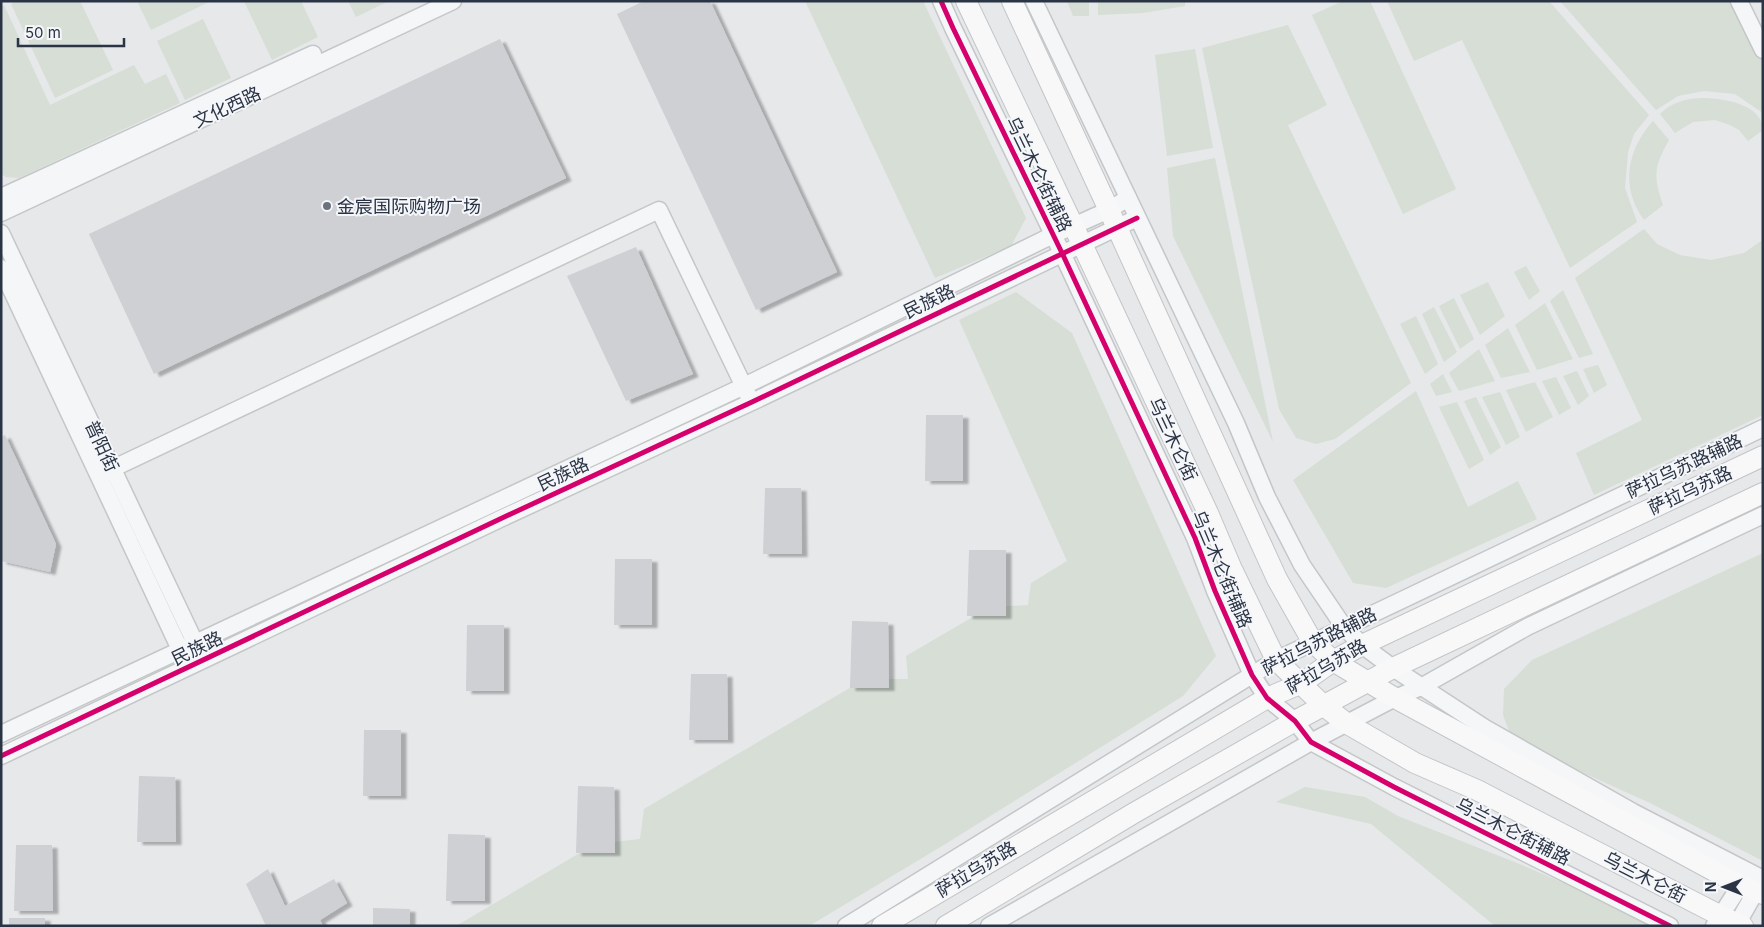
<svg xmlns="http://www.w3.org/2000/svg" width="1764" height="927" font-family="Inter,'Noto Sans SC',sans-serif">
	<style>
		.green { fill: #d6ded6 }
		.building { fill: #ced0d3; filter: url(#shadow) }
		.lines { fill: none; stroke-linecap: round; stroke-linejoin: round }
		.minor-casing { stroke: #c4c6c8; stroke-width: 19 }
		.major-casing { stroke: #c2c5c8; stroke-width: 22 }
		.minor { stroke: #f5f6f7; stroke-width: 16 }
		.major { stroke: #f8f8f8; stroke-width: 20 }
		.cycleway-casing { stroke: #f4f6f9; stroke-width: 8 }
		.cycleway { stroke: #d6006c; stroke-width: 5 }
		.poi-dot { fill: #6c737f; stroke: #f4f6f9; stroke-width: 2 }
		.labels { text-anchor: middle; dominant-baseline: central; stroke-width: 4; stroke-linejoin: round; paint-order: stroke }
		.street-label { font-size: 18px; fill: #2b3445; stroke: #f4f6f9 }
		.poi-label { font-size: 18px; fill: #2b3445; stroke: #f4f6f9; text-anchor: start }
	</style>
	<defs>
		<filter id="shadow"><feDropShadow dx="5.5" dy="3" stdDeviation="1" flood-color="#0004"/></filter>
	</defs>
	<rect width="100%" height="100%" fill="#e6e8ea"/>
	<g class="green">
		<polygon points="17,1 80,1 113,70 55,98 11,4"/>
		<polygon points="137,1 211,1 151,30"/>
		<polygon points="244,1 301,1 318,37 272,60"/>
		<polygon points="348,1 389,1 356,17"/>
		<polygon points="805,1 923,1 1026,218 1011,246 935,278"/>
		<polygon points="1067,1 1089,1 1089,16 1073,16"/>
		<polygon points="1098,1 1185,1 1185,6 1143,13 1098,15"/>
		<polygon points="1343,1 1370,1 1456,189 1403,214 1312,15"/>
		<polygon points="1387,1 1549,1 1649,115 1634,134 1628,152 1625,188 1637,222 1570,268 1462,40 1414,61"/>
		<polygon points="1560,1 1735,1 1763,59 1763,113 1735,94 1704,91 1678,96 1656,110"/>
		<polygon points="4,5 50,105 134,65 145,84 166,74 180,103 19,178 6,177 1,174 1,7"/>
		<polygon points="203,19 231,78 185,100 157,41"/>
		<polygon points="1288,25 1327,105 1288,125 1411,383 1335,439 1316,444 1296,438 1279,409 1202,48"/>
		<polygon points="1195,49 1213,148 1167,156 1155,55"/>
		<path d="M1701 98C1722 98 1763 104 1763 130L1748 141 1739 130 1730 125 1715 120 1693 122 1675 133 1660 114C1672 102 1685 99 1701 98Z"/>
		<path d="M1653 121 1669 140C1654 167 1653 175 1663 205L1644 220C1620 187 1627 150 1653 121Z"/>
		<polygon points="1215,158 1273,442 1173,236 1167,168"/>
		<polygon points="1644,229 1657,244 1680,255 1711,260 1744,253 1761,241 1763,243 1763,415 1594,495 1576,453 1642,420 1575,278"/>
		<polygon points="1526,266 1540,291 1529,300 1514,272"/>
		<polygon points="1488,282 1505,316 1480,335 1460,295"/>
		<polygon points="1563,290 1593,354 1579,358 1550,301"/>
		<polygon points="1016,292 1072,333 1216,656 1183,696 947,843 809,926 456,926 595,844 640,839 644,809 865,679 908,679 906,656 990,607 1028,605 1031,583 1067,561 959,320"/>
		<polygon points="1454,298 1474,339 1460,349 1439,306"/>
		<polygon points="1545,303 1573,359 1537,370 1515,325"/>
		<polygon points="1434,307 1457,352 1444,362 1422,314"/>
		<polygon points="1416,316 1438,364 1425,374 1400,324"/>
		<polygon points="1508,328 1530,372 1501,378 1485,345"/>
		<polygon points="1479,349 1495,381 1459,391 1449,373"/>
		<polygon points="1598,365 1607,385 1594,393 1583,369"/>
		<polygon points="1577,371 1589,396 1578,405 1563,376"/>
		<polygon points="1443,374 1452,392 1436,396 1430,384"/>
		<polygon points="1556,377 1571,408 1559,415 1542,381"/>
		<polygon points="1535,382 1553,417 1526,432 1506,390"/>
		<polygon points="1416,391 1468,507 1518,481 1537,519 1386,588 1353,583 1293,480"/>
		<polygon points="1500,392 1520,437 1506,445 1482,397"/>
		<polygon points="1476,397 1501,447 1490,455 1464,401"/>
		<polygon points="1457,402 1484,460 1469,469 1439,407"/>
		<polygon points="1763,553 1763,861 1650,803 1513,741 1503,715 1504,689 1532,660"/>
		<polygon points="1305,787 1365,797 1398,816 1517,863 1664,926 1495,926 1371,824 1276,802"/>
	</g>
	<g class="building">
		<polygon points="644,1 710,1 837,272 756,310 617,14"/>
		<polygon points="500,39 566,178 154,374 89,234"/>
		<polygon points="636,247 693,374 626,401 567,276"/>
		<polygon points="926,415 963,415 963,481 925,481"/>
		<polygon points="5,435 56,544 50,572 1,561 1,437"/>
		<polygon points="765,488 801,488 802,554 763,554"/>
		<polygon points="969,550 1006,550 1006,616 967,616"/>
		<polygon points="615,559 652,559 652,625 614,625"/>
		<polygon points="852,621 888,622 889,688 850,688"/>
		<polygon points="467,625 504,625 504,691 466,691"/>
		<polygon points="691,674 727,674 728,740 689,740"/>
		<polygon points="364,730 401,730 401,796 363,796"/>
		<polygon points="139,776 175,777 176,842 137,842"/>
		<polygon points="578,786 614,787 615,853 576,853"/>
		<polygon points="448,834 485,835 485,901 446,901"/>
		<polygon points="16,845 52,845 53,911 14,911"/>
		<polygon points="268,869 285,906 334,879 347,903 320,920 323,926 266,926 246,884"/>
		<polygon points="373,908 410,909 410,926 373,926"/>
		<rect x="9" y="918" width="36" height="8"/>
	</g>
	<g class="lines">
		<defs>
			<g id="minor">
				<polyline points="941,1 953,28 1062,253 1195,538 1215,591 1252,675 1267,698 1295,721 1311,742 1394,787 1670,926"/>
				<polyline points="1034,1 1236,423 1267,497 1302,565 1344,627 1362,645 1393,668 1485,728 1633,812 1763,879"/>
				<polyline points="1739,1 1763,50"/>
				<polyline points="1,197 313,54"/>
				<polyline points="1,213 453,1"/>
				<polyline points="1,233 199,651"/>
				<polyline points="1,268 185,660"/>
				<polyline points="99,475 659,210 748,395"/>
				<polyline points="1,734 742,387 1053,235 1109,210 1128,198"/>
				<polyline points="1,756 500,519 752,402 1137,218"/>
				<polyline points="846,926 1276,660 1763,428"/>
				<polyline points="989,926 1311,742 1395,698 1421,687 1527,627 1763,515"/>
				<polyline points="1714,926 1747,875"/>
				<polyline points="1736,926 1761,882"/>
			</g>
			<g id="major">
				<polyline points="966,1 1082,244 1208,513 1231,567 1276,660 1323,705 1346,723 1415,763 1477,790 1721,916 1743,926"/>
				<polyline points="1012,1 1109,210 1277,579 1312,641 1333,661 1395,698 1740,885 1763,894"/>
				<polyline points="882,926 1267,698 1302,683 1333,661 1362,645 1763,456"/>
				<polyline points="946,926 1134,813 1295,721 1393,668 1763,493"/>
			</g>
		</defs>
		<use href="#minor" class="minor-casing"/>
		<use href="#major" class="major-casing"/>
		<use href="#minor" class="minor"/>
		<use href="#major" class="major"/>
		<defs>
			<g id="cycleway">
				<polyline points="941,1 953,28 1062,253 1195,538 1215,591 1252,675 1267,698 1295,721 1311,742 1394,787 1670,926"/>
				<polyline points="1,756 500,519 752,402 1137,218"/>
			</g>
		</defs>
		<use href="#cycleway" class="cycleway-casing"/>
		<use href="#cycleway" class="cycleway"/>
	</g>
	<circle class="poi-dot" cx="327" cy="206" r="5"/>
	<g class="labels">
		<g class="street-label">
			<text transform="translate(227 107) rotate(-25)">文化西路</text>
			<text transform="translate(1039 174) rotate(64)">乌兰木仑街辅路</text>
			<text transform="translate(929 301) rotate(-26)">民族路</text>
			<text transform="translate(1173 439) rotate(65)">乌兰木仑街</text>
			<text transform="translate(102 446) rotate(65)">普阳街</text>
			<text transform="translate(1684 466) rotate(-25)">萨拉乌苏路辅路</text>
			<text transform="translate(563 474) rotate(-25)">民族路</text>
			<text transform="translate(1690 490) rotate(-25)">萨拉乌苏路</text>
			<text transform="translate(1222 569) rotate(67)">乌兰木仑街辅路</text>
			<text transform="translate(1319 641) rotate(-27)">萨拉乌苏路辅路</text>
			<text transform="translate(197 648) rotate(-26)">民族路</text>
			<text transform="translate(1326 666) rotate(-30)">萨拉乌苏路</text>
			<text transform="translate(1513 831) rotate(27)">乌兰木仑街辅路</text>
			<text transform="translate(976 869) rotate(-31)">萨拉乌苏路</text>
			<text transform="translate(1645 877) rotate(27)">乌兰木仑街</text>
		</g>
		<g class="poi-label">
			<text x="337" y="206">金宸国际购物广场</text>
		</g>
	</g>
	<rect width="1764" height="927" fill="none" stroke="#2b3445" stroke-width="5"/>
	<g transform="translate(1724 887) rotate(270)" stroke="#f4f6f9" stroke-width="4" paint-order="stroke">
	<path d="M0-4L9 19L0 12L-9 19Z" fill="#2b3445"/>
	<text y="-8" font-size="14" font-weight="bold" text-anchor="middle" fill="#2b3445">N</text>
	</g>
	<path d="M18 38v8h106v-8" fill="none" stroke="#2b3445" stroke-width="2.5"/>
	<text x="25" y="38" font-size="15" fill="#2b3445" stroke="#f4f6f9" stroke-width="4" paint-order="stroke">50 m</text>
</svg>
